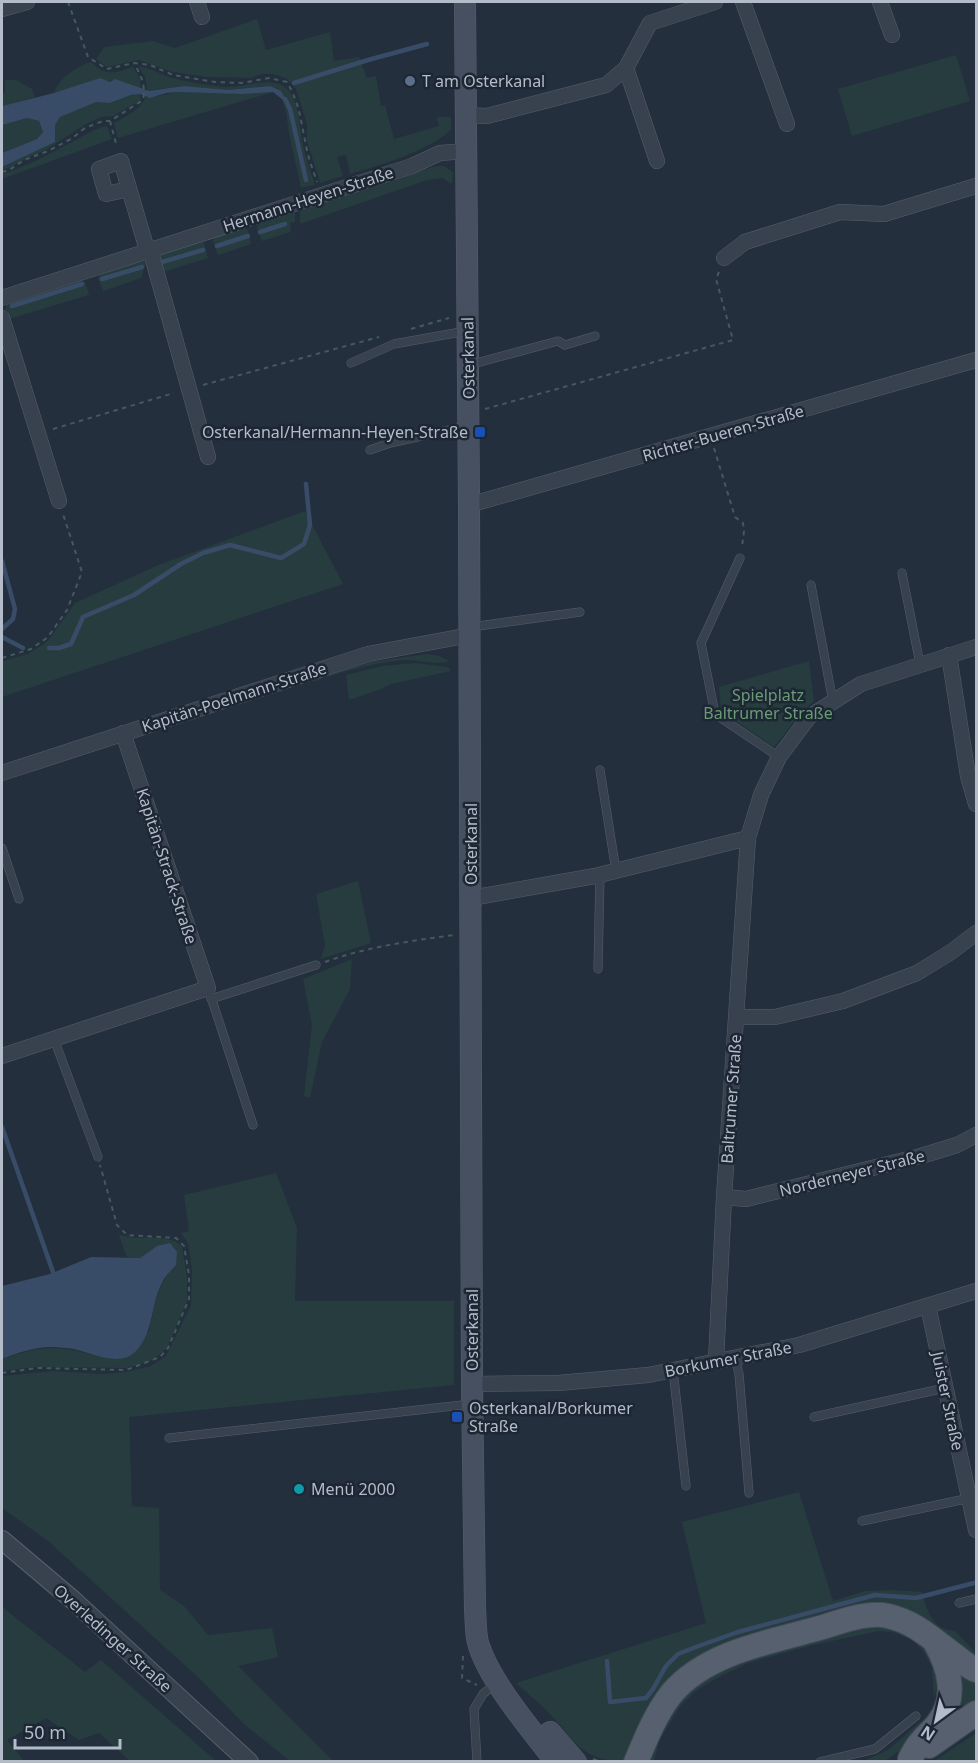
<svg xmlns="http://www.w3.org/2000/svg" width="978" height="1763" font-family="'Noto Sans',sans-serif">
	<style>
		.green { fill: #263c3f }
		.water { fill: #394c67 }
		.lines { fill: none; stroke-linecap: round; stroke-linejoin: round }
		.stream { stroke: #394c67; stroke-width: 4.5 }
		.service-casing { stroke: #565f6c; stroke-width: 9 }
		.minor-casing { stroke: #565f6c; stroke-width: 16 }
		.tertiary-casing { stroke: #565f6c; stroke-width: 20 }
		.secondary-casing { stroke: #565f6c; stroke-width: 22 }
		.primary-casing { stroke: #414a57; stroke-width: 26 }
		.path { stroke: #44595c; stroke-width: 2; stroke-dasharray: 4.5 4.5; stroke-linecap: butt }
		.service { stroke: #38414e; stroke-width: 8 }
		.minor { stroke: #38414e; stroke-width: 15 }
		.tertiary { stroke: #38414e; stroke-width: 18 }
		.secondary { stroke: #465061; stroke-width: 21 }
		.primary { stroke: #56606e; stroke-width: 24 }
		.service-dot { fill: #5c6f8a; stroke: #1d2633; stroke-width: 2 }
		.transit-dot { fill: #1a4fb4; stroke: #1d2633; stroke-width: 2 }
		.culture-dot { fill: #0f9aa8; stroke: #1d2633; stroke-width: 2 }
		.labels { text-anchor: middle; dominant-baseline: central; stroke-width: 5; stroke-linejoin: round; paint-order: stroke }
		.poi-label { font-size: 16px; fill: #b4bcc9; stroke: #1d2633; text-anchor: start }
		.street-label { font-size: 16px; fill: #b4bcc9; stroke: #1d2633 }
		.park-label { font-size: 16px; fill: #6b9a76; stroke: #1d2633 }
	</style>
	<rect width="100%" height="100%" fill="#242f3e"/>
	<g class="green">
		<path d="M257 19 266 50 330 32 334 61 359 57 367 78 376 76 381 106 385 105 394 139 439 126 437 117H451V130C428 151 381 165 350 174L346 155 337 157 343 176 320 183 307 141V125L302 108 296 89 286 78 273 74H261L251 78 207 77 172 72 139 60 107 67 96 59 104 47 153 41 175 48Z"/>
		<polygon points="956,55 970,101 852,136 838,89"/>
		<path d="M91 62C106 77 115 73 133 67L140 78 141 90 115 80 54 93C59 78 77 66 91 62Z"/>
		<path d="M138 66C149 68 154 71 164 75 178 81 212 86 227 87 247 87 274 74 289 91 300 103 300 133 304 149 307 161 311 173 315 185L301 188 289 133 286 112 281 96 273 92 118 138 114 123C125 117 142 109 146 96 154 98 170 93 180 92H273L270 86 228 90 184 86 147 91 145 77Z"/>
		<polygon points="5,80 16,80 32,89 35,97 2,106 2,95 5,92"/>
		<polygon points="140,94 141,100 113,116 101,117 86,124 44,151 31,156 9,168 2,170 2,167 54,142 55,125 60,116 96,101 110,103 131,95"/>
		<polygon points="27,118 39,121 43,132 37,139 2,153 2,125"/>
		<path d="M107 126 112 139 2 179V174C26 167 49 154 72 142 84 136 93 129 107 126Z"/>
		<polygon points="436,166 444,166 453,172 452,184 442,178 427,180 300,224 300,209"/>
		<polygon points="295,211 295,222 290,223 291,232 262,241 257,228 259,222"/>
		<polygon points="243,227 248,230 251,244 218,255 213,241 215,236"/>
		<polygon points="200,241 204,243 208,258 160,273 156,261 161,253"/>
		<polygon points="140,260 146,263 141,278 103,291 98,278 101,273"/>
		<polygon points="80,279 85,282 89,295 9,319 5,309 9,301"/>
		<polygon points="305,511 343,584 2,697 2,661 28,654 48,641 75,603 156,566"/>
		<path d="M427 654 439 656 449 661C440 666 416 659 403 660 372 663 342 672 312 682L311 679 362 663Z"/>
		<polygon points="809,661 814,701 802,712 774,747 721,711 719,687"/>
		<polygon points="415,663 448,667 451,671 391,684 379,690 349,700 346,675 382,666"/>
		<polygon points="358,881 371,943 321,959 325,945 316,894"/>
		<polygon points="352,959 350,989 322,1042 310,1098 304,1096 312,1025 303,979"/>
		<polygon points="276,1173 297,1228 295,1301 454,1301 454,1385 129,1417 132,1506 159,1508 160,1590 184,1606 208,1635 272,1628 278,1657 238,1666 333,1761 290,1761 245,1725 200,1679 48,1541 2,1508 2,1376 53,1371 102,1374 126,1372 151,1366 166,1356 191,1305 192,1270 188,1243 181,1233 189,1231 184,1195"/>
		<path d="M121 1235C140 1242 166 1232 182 1246L187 1277V1301L167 1348 159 1355 148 1362 126 1368 37 1367 2 1371V1359C40 1345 61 1345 100 1357L149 1331C155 1305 156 1285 176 1265L157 1246 140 1258 127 1257 119 1236Z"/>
		<path d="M799 1492 833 1601 865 1591 893 1590 922 1592C927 1610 932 1630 955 1631L976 1653V1659L909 1616 730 1648 623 1761C580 1761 574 1739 548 1712 538 1702 527 1693 516 1683L706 1623 682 1522Z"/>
		<polygon points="2,1607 85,1672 101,1660 216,1761 130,1761 99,1733 79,1740 46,1718 7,1740 24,1761 2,1761"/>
		<polygon points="860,1626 897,1626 932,1650 938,1685 934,1697 932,1667 923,1651 911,1639 893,1632 879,1631 813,1645 748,1663 717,1678 697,1690 681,1705 673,1718 659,1741 654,1761 650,1762 650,1754 659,1728 684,1694 711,1674 732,1663"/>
		<polygon points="968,1674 976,1678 976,1703 952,1720 955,1682"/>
		<polygon points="938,1710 906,1746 885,1761 861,1762 888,1750 932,1712"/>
		<polygon points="976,1733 976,1761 934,1761"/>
	</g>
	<g class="water">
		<polygon points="100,78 110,82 115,79 149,91 184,86 228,90 270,86 281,91 287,103 273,92 242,94 180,92 166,93 150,98 140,94 131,95 110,103 96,102 60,117 55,125 55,142 2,167 2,153 37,139 43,132 39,121 27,118 2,125 2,106 54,93"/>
		<path d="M170 1243 177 1252 176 1265C172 1270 167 1274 164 1279 150 1302 155 1331 136 1351 120 1368 92 1353 74 1349 67 1348 58 1347 51 1347 35 1347 17 1353 2 1359V1286L50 1274 91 1257 140 1258 157 1246Z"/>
	</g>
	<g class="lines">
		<g class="stream">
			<polyline points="294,83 368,60 427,44"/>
			<polyline points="285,99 290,109 306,180"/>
			<polyline points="260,232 285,224"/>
			<polyline points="217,246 248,236"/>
			<polyline points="162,262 203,250"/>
			<polyline points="102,279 142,267"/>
			<polyline points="12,306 82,284"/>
			<polyline points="2,561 15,609 13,619 2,629"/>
			<polyline points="2,637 23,648"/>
			<polyline points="49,648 59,648 71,644 83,617 134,595 181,564 203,553 230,545 281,558 304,544 310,525 306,484"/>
			<polyline points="2,1127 53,1272"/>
			<polyline points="607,1661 610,1702 646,1698 653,1689 666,1666 678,1654 696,1647 738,1632 875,1595 916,1598 974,1583"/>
		</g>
		<defs>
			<g id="service">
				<polyline points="351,363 394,344 466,331"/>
				<polyline points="469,365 558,341 565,345 595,336"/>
				<polyline points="370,450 390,443 467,426"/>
				<polyline points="740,558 701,643 715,714 779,757"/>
				<polyline points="902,573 920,664"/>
				<polyline points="811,585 833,702"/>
				<polyline points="471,627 580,612"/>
				<polyline points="600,770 616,871"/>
				<polyline points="2,848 19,899"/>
				<polyline points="598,969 600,875"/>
				<polyline points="208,988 253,1125"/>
				<polyline points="211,999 316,965"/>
				<polyline points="54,1039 98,1157"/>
				<polyline points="735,1358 739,1374 749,1493"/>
				<polyline points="673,1370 686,1486"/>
				<polyline points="814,1417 945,1388"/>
				<polyline points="169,1438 471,1404"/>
				<polyline points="862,1521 970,1498"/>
				<polyline points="959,1603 976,1599"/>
				<polyline points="477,1762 474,1709 483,1694 495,1684"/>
				<polyline points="820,1762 875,1749 916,1716"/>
			</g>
			<g id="minor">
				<polyline points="197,2 202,17"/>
				<polyline points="743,2 787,124"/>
				<polyline points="880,2 892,35"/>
				<polyline points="2,9 27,2"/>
				<polyline points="626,68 657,161"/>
				<polyline points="465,115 487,116 606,85 626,68 650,23 715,2"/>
				<polyline points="129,189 106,194 99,169 121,161 145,243 150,249 208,457"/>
				<polyline points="724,258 745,242 840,212 884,214 976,186"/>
				<polyline points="2,298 412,166 440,153 466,151"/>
				<polyline points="2,318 59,501"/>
				<polyline points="469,505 976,360"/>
				<polyline points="949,655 968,776 976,804"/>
				<polyline points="2,773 368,654 470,635"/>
				<polyline points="471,898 595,876 748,838"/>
				<polyline points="737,1017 775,1017 843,1001 917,973 951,952 976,933"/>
				<polyline points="2,1056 208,988 123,733"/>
				<polyline points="724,1197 746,1199 921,1156 957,1145 976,1135"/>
				<polyline points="928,1306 976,1530"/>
				<polyline points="716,1361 724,1197 748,838 761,795 779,757 809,717 861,684 976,647"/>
				<polyline points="472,1384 558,1383 648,1375 799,1345 976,1291"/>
			</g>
			<polyline id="tertiary" points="2,1540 73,1600 249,1762"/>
			<g id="secondary">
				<path d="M465 2 469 505 472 1384 475 1609C476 1620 475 1635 479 1646 491 1683 532 1731 556 1762"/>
				<polyline points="550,1732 576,1762"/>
			</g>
			<g id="primary">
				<polyline points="929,1746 976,1713"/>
				<path d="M910 1759C913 1754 916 1747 920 1743 926 1735 934 1730 939 1722 958 1696 949 1667 935 1642"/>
				<path d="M636 1762C646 1738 656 1713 672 1693 706 1653 769 1642 816 1629 838 1623 866 1611 888 1616 915 1622 932 1639 954 1655 961 1660 968 1667 976 1670"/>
			</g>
		</defs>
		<use href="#service" class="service-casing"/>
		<use href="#minor" class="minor-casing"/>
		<use href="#tertiary" class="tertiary-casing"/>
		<use href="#secondary" class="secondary-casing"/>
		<use href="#primary" class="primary-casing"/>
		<g class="path">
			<path d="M68 2 88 57 107 69 134 63 150 65 173 75 215 82 242 83 269 78 287 82C301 107 300 119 306 145 308 158 313 170 317 182"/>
			<polyline points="110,121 117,147"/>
			<path d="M2 172 9 170 24 160 48 151 71 139 85 128 103 121H110L143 100C146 85 141 76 134 63"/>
			<polyline points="411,329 449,318"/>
			<polyline points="203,385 379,337"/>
			<polyline points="485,409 733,340 716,279 719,272"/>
			<polyline points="53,429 174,393"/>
			<polyline points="714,448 735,517 743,523 744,531 742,547"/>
			<polyline points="2,658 31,649 48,637 67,610 82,572 63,514"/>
			<path d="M325 962C366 947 410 941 454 935"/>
			<polyline points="2,1373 37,1368 126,1370 160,1357 168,1348 189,1299 189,1275 184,1246 176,1238 127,1235 117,1225 100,1165"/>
			<polyline points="463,1656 462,1678 477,1685"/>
			<polyline points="593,1759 602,1762"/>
		</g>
		<use href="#service" class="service"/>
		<use href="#minor" class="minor"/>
		<use href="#tertiary" class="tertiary"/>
		<use href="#secondary" class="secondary"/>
		<use href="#primary" class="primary"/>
	</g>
	<circle class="service-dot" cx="410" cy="81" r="6"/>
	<g class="transit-dot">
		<rect x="474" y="426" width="12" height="12" rx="3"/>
		<rect x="451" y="1411" width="12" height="12" rx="3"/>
	</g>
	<circle class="culture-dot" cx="299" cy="1489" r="6"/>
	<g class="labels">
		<g class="poi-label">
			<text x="422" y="81">T am Osterkanal</text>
			<text x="468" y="432" text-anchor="end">Osterkanal/Hermann-Heyen-Straße</text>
			<text x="469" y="1408">Osterkanal/Borkumer<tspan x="469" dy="18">Straße</tspan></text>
			<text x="311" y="1489">Menü 2000</text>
		</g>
		<g class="street-label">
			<text transform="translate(308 199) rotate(-18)">Hermann-Heyen-Straße</text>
			<text transform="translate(468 358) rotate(-91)">Osterkanal</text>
			<text transform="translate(723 433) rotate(-16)">Richter-Bueren-Straße</text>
			<text transform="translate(234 697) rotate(-18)">Kapitän-Poelmann-Straße</text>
			<text transform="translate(471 844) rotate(-90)">Osterkanal</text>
			<text transform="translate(167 866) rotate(72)">Kapitän-Strack-Straße</text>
			<text transform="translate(731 1099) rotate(-86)">Baltrumer Straße</text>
			<text transform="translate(852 1173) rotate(-14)">Norderneyer Straße</text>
			<text transform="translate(472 1330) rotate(-90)">Osterkanal</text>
			<text transform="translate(728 1359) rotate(-11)">Borkumer Straße</text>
			<text transform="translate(948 1401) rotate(78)">Juister Straße</text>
			<text transform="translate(113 1638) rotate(42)">Overledinger Straße</text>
		</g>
		<g class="park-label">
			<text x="768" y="695">Spielplatz<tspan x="768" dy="18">Baltrumer Straße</tspan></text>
		</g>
	</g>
	<rect width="978" height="1763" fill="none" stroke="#b4bcc9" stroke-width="6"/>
	<g transform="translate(936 1721) rotate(213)" stroke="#1d2633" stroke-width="4.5" paint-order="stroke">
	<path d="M0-4.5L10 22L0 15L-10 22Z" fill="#b4bcc9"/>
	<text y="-9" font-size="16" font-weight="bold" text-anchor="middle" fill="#b4bcc9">N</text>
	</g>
	<path d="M15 1739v9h105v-9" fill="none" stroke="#b4bcc9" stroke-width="3"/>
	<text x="24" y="1739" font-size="18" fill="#b4bcc9" stroke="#1d2633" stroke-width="4.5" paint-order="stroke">50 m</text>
</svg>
